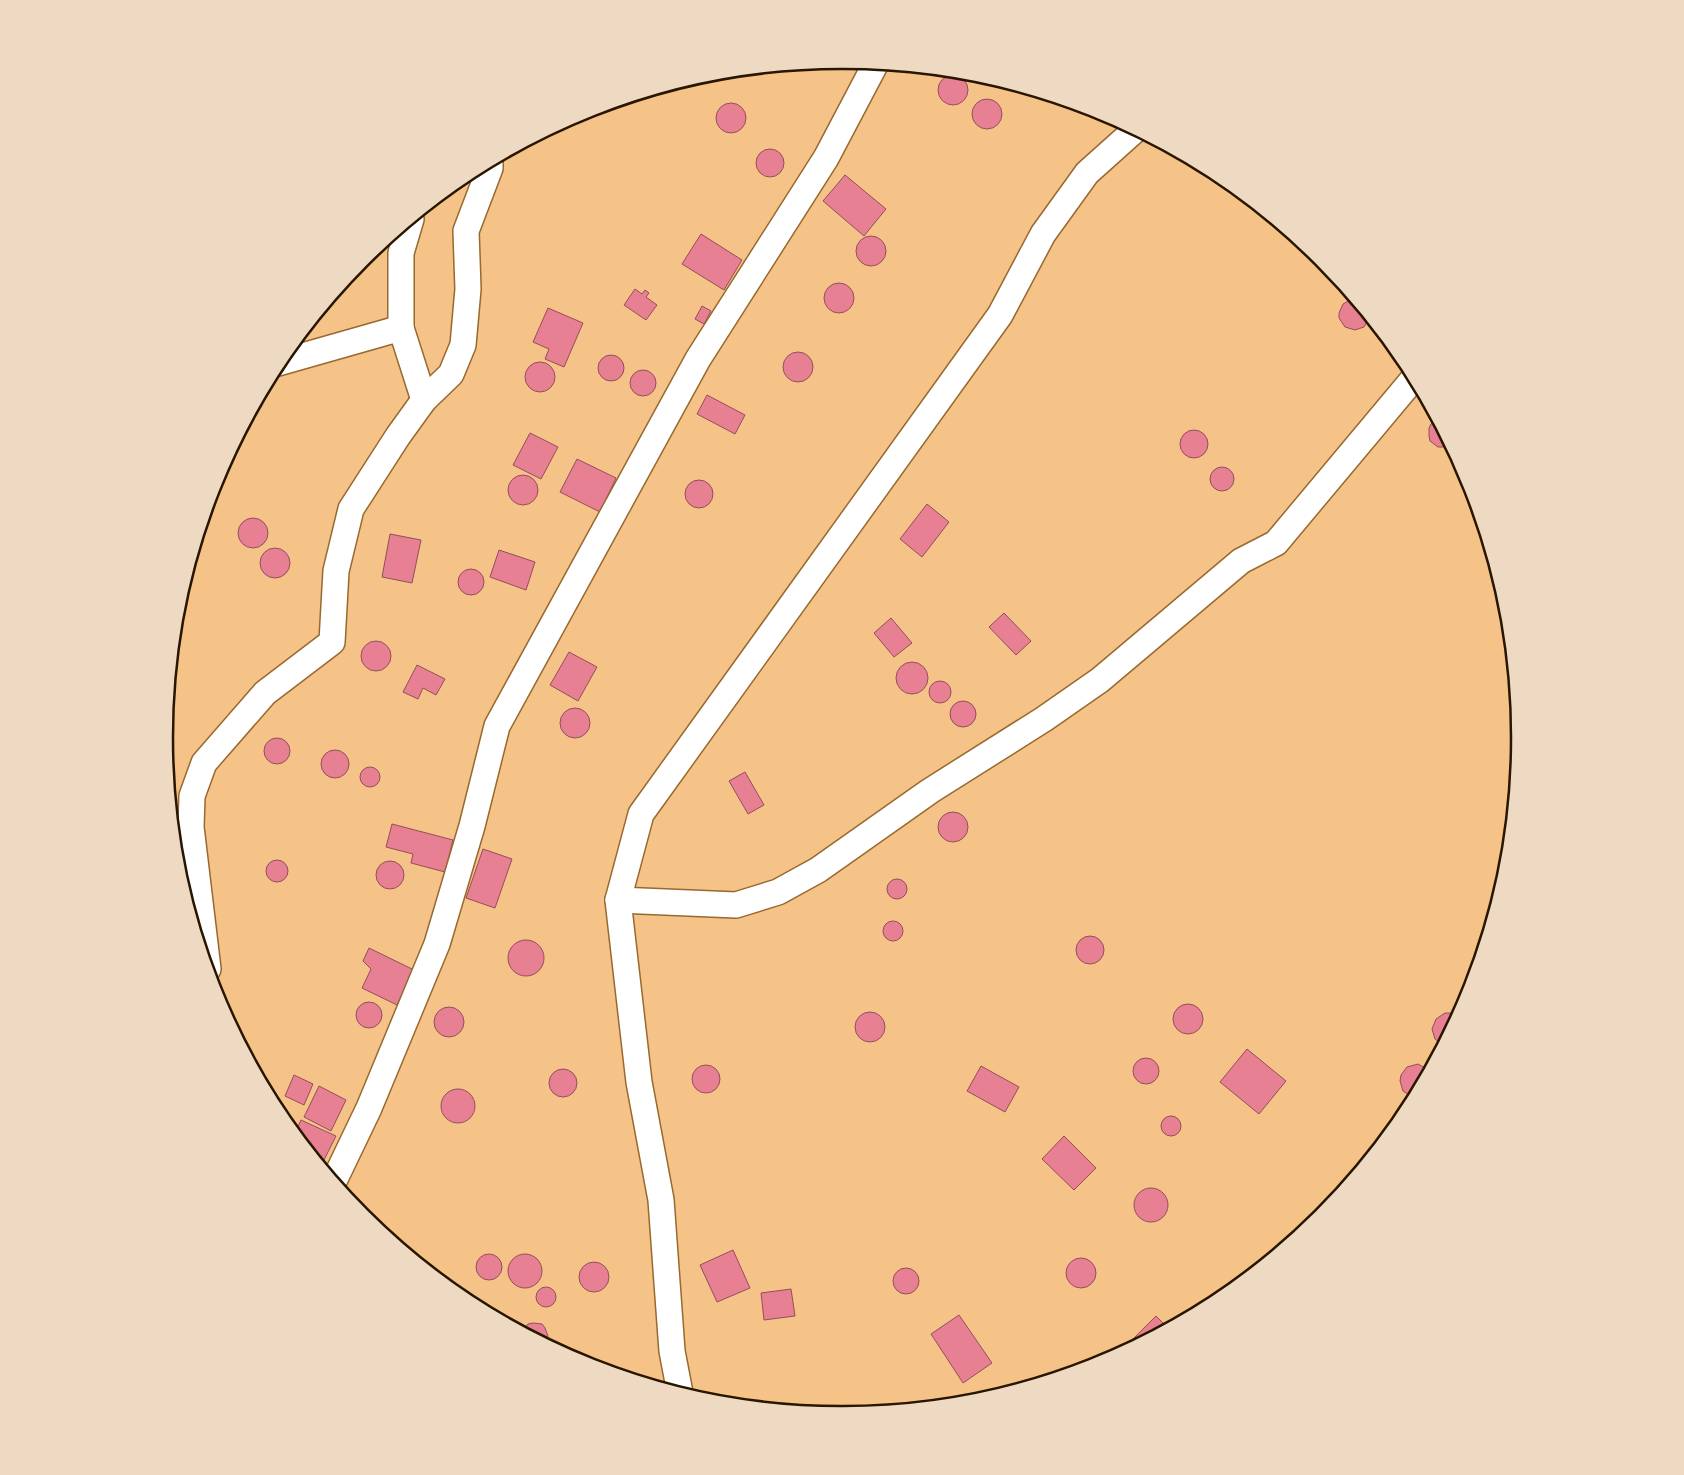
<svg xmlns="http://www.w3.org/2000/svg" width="1684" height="1475" font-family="Georgia,serif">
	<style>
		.building { fill: #e68092; stroke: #944e5a }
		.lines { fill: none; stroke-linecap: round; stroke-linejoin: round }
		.minor-casing { stroke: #97692f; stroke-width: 28 }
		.minor { stroke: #fff; stroke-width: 25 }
		.rim { fill: none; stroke: #291600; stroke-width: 2.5 }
	</style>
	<rect width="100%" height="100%" fill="#f5c288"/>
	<g class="building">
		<circle cx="953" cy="90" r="15"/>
		<circle cx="987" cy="114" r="15"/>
		<circle cx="731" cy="118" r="15"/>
		<circle cx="770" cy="163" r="14"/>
		<polygon points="845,175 886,209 864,236 823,201"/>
		<polygon points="701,234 742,260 724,290 682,264"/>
		<circle cx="871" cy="251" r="15"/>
		<circle cx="839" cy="298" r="15"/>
		<polygon points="635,289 642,294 645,290 649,293 646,297 657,305 646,320 624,305"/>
		<polygon points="1352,299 1354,299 1370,317 1364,327 1355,330 1345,327 1339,318 1339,313 1343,304"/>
		<polygon points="702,306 711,311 704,324 695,319"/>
		<polygon points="548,308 583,323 564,367 545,359 549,349 533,342"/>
		<circle cx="798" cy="367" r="15"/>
		<circle cx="611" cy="368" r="13"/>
		<circle cx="540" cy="377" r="15"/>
		<circle cx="643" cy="383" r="13"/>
		<polygon points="707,395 745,415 735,434 697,414"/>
		<polygon points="1437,420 1450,445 1448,447 1438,447 1430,441 1429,436 1429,428 1431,424"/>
		<circle cx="1194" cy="444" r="14"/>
		<polygon points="530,433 558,447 541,479 513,465"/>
		<polygon points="577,459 616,478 600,512 560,492"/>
		<circle cx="1222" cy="479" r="12"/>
		<circle cx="523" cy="490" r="15"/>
		<circle cx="699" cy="494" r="14"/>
		<polygon points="927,504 949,522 922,557 900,539"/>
		<circle cx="253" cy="533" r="15"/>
		<polygon points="390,534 421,540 412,583 382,577"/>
		<circle cx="275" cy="563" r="15"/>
		<polygon points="499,550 535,562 526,590 490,577"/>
		<circle cx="471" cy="582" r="13"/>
		<polygon points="1004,613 1031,641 1016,655 989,627"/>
		<polygon points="891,618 912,643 894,657 874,633"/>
		<circle cx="376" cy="656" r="15"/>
		<polygon points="569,652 597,667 578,701 550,685"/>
		<circle cx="912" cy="678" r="16"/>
		<polygon points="417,665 445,679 436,695 423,688 418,699 403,692"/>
		<circle cx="940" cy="692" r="11"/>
		<circle cx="963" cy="714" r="13"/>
		<circle cx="575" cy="723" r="15"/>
		<circle cx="277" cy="751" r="13"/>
		<circle cx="335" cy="764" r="14"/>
		<circle cx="370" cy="777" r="10"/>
		<polygon points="745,772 764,805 748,814 729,781"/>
		<circle cx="953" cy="827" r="15"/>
		<polygon points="392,824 453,840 445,872 411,863 413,854 386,847"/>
		<polygon points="483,849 512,859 495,908 466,898"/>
		<circle cx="277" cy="871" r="11"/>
		<circle cx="390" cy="875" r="14"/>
		<circle cx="897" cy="889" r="10"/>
		<circle cx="893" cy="931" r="10"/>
		<circle cx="1090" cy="950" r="14"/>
		<circle cx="526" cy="958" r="18"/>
		<polygon points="369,948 414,970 397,1005 362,988 371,969 363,961"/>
		<circle cx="369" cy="1015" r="13"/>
		<circle cx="1188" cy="1019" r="15"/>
		<circle cx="449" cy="1022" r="15"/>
		<circle cx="870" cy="1027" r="15"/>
		<polygon points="1445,1013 1450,1013 1458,1016 1442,1045 1435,1039 1432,1029 1436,1019"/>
		<polygon points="1247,1049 1286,1081 1259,1114 1220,1082"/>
		<circle cx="1146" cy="1071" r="13"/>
		<polygon points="1418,1064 1429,1070 1414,1098 1412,1097 1403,1091 1400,1081 1401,1075 1407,1067"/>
		<circle cx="706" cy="1079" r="14"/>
		<polygon points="981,1066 1019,1087 1005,1112 967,1091"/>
		<circle cx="563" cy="1083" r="14"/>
		<polygon points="294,1075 313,1084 304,1105 285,1096"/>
		<polygon points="319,1086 346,1100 331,1131 304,1117"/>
		<circle cx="458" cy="1106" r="17"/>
		<circle cx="1171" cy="1126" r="10"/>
		<polygon points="301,1120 336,1136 321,1166 295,1133"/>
		<polygon points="1064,1136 1096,1168 1074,1190 1042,1159"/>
		<polygon points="1364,1161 1366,1162 1353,1178 1352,1174 1354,1167 1357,1164"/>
		<circle cx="1151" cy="1205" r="17"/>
		<polygon points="733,1250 750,1288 717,1302 700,1265"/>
		<circle cx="489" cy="1267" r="13"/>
		<circle cx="525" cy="1271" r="17"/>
		<circle cx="1081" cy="1273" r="15"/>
		<circle cx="594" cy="1277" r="15"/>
		<circle cx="906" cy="1281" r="13"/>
		<circle cx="546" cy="1297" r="10"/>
		<polygon points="791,1289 795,1316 764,1320 761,1293"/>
		<polygon points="959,1315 992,1363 963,1383 931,1334"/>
		<polygon points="1156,1316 1168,1328 1138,1344 1133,1339"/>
		<polygon points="533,1323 542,1324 545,1328 548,1336 545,1344 522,1331 528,1324"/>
	</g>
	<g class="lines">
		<defs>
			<g id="minor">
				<polyline points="401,328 401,253 411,219"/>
				<polyline points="278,363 401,328 424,400"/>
				<polyline points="618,900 736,905 778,892 818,870 930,791 1044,719 1100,680 1241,561 1276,543 1414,378"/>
				<polyline points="208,969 191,827 192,796 204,763 265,693 332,642 336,571 351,509 398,436 424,400 451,374 463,345 468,289 466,231 490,168 490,161"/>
				<polyline points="334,1181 369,1108 437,944 472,826 497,726 698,359 826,158 876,63"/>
				<polyline points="680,1393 672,1351 661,1200 639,1082 618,900 641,814 1000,315 1043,234 1087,173 1135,130"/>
			</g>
		</defs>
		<use href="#minor" class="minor-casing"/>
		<use href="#minor" class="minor"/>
	</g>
	<path d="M0 0H1684V1475H0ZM841 69H843A668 668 0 0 1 1511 737V738A668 668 0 0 1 843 1406H841A668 668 0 0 1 173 738V737A668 668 0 0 1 841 69Z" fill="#eed9c2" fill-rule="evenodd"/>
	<path class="rim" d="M841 69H843A668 668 0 0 1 1511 737V738A668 668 0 0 1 843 1406H841A668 668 0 0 1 173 738V737A668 668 0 0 1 841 69Z"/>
</svg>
